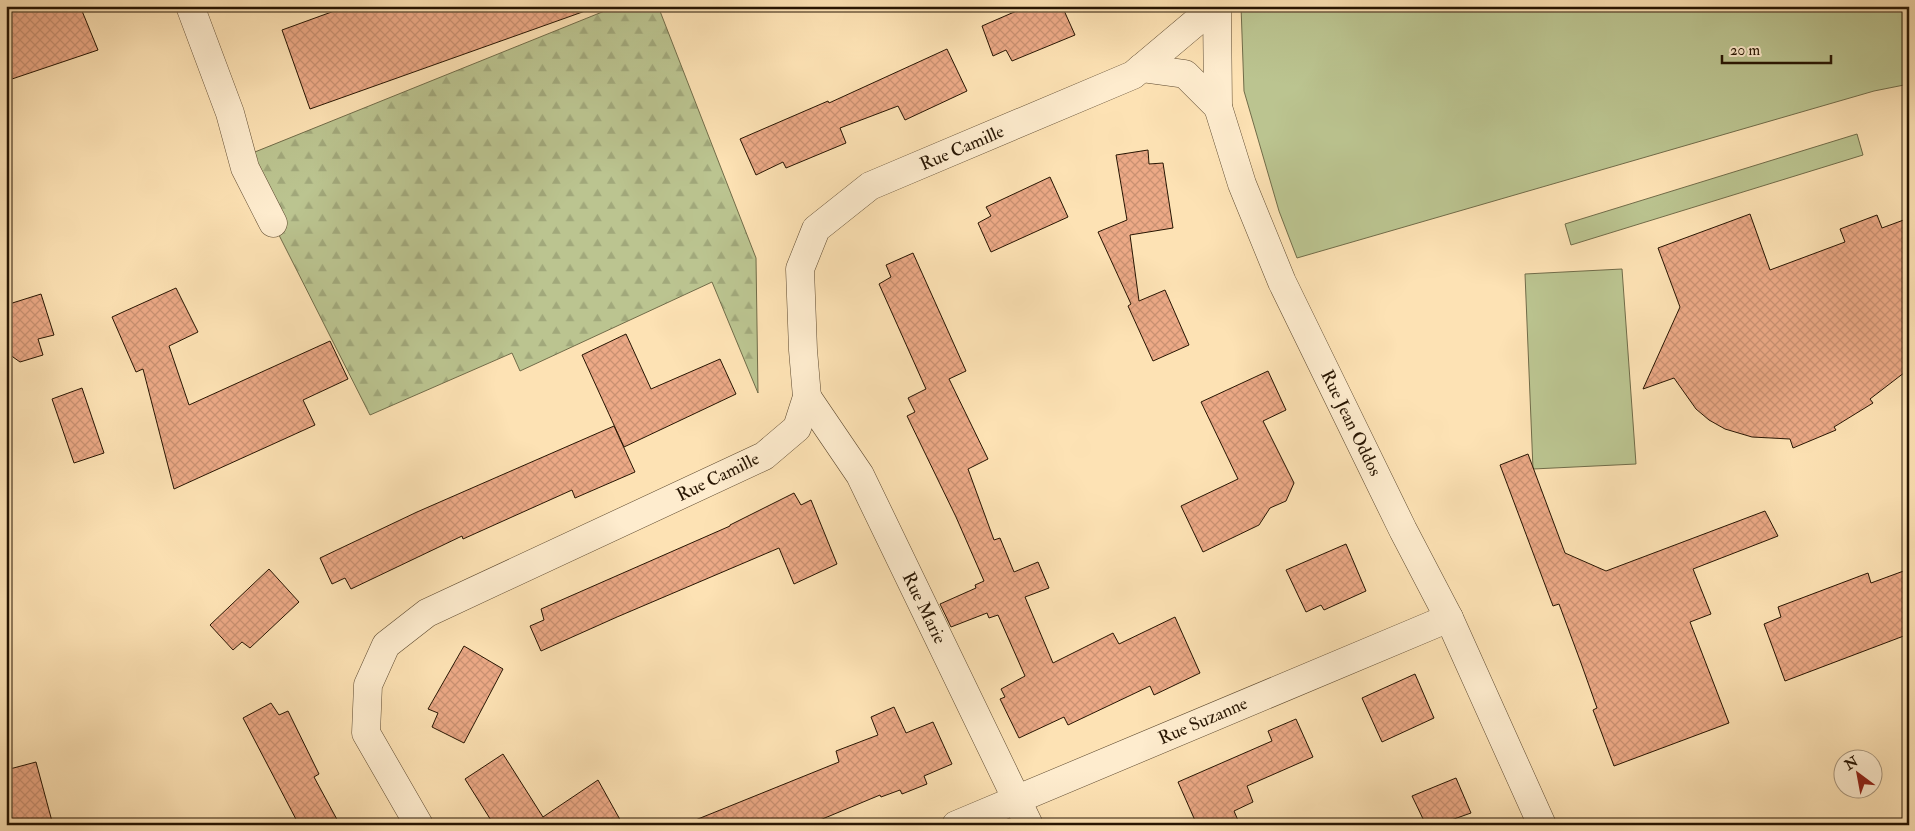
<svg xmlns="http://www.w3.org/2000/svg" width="1915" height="831" font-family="'IM FELL Double Pica',serif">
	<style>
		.grass { fill: #bbc490; stroke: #716c49 }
		.forest { fill: url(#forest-firs); stroke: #716c49 }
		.building { fill: url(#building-cross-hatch); stroke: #271502 }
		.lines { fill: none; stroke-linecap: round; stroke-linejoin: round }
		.minor-casing { stroke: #5c482e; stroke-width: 29 }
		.minor { stroke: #feecce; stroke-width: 28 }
		.labels { text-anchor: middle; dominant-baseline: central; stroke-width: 5; stroke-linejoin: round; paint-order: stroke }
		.street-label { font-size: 18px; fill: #271502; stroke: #feecce }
	</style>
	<defs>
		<pattern id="forest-firs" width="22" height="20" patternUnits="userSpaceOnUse" patternTransform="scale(1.25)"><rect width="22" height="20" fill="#bbc490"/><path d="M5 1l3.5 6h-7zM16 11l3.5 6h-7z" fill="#a1a87b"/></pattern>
		<pattern id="building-cross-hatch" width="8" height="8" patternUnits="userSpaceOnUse" patternTransform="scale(1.25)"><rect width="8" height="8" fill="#eca986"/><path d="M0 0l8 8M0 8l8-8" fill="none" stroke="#ca9172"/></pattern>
	</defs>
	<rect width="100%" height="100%" fill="#fde2b4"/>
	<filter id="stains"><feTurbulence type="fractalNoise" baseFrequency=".004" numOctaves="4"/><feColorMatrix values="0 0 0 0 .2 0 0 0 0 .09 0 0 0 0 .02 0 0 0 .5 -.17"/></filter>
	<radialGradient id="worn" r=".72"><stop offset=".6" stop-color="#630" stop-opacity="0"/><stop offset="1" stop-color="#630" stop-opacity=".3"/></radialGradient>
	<g class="grass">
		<polygon points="1241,6 1909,6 1909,84 1874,91 1297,258 1279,211 1244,91"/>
		<polygon points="1857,134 1863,155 1571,245 1565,224"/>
		<polygon points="1622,269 1636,464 1533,469 1525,274"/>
	</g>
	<polygon class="forest" points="617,6 658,6 756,258 758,393 712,282 520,371 512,353 370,415 240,158"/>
	<g class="building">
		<polygon points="6,6 80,6 98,50 6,81"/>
		<polygon points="348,6 588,6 588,10 310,109 282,30"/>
		<polygon points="1028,6 1062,6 1075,35 1012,61 1006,50 993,56 982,26"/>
		<polygon points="947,49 967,91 905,120 898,106 840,128 846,143 786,168 783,162 756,175 740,139 828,101 829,103"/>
		<polygon points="1148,150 1149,164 1163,163 1173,228 1130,235 1139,301 1165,290 1189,345 1153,361 1128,306 1131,304 1098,232 1127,220 1116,155"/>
		<polygon points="1050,177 1068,217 991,252 978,223 991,216 986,207"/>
		<polygon points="1750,214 1770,270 1845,242 1840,229 1877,215 1882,228 1909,218 1909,369 1870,399 1873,403 1834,427 1836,430 1793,448 1790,439 1752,437 1725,429 1709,420 1696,409 1674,378 1643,389 1680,307 1658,248"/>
		<polygon points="913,253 966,371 949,379 988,459 968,469 994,540 1000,538 1014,572 1038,562 1049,588 1025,597 1053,663 1113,633 1119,644 1175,617 1200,673 1154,695 1150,686 1068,725 1064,717 1019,738 1000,699 1005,697 1001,689 1025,676 998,615 989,618 987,613 951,627 940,604 976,588 975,585 984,581 956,517 907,416 915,412 908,398 926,389 879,284 891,277 886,265"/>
		<polygon points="176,288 198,332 169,346 189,405 330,341 348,379 303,400 315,425 174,489 143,369 136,372 112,317"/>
		<polygon points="41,294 54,335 38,339 43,355 20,362 6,352 6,305"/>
		<polygon points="626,334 651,389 720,359 736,394 624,447 582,355"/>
		<polygon points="1268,371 1286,410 1263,421 1294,483 1286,501 1270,508 1259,525 1203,552 1181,506 1238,479 1201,402"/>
		<polygon points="82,388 104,453 74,463 52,399"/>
		<polygon points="614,426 635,472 575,498 572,490 463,539 462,536 351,589 345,578 332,584 320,558 417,512"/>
		<polygon points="1528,454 1565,553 1606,571 1765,511 1778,536 1693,569 1711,614 1690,622 1729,723 1614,766 1593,710 1597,708 1581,663 1559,604 1553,606 1500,465"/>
		<polygon points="794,493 801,505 811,500 837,564 794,584 779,548 617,617 541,651 530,626 544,620 541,609 730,526 730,525"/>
		<polygon points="1346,544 1366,591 1324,610 1321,605 1306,612 1286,570"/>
		<polygon points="269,569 299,602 250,648 242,642 233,650 210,625"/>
		<polygon points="1909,569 1909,634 1785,681 1764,624 1781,617 1778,607 1868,573 1871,583"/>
		<polygon points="464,646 503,669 464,743 432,727 438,713 428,709"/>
		<polygon points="1415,674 1434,718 1382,742 1362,698"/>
		<polygon points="271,703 279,715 288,711 319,774 314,777 340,825 299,825 243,718"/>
		<polygon points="894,707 906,733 933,722 952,764 924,776 927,784 902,794 900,790 881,797 880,795 808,825 689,825 688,823 839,762 836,751 878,735 871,717"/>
		<polygon points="1296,719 1313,757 1247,786 1253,802 1234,811 1240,825 1197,825 1178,782 1272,741 1268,731"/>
		<polygon points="503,754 543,817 598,780 623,825 494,825 465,779"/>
		<polygon points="36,762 53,825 6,825 6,770"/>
		<polygon points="1456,778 1471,813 1437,825 1426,825 1412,796"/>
	</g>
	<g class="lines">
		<defs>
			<g id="minor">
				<polyline points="190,6 230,113 245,168 273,223"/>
				<polyline points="1217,6 1218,107 1242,184 1282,282 1403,530 1449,618 1542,825"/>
				<polyline points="1141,68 1185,74 1218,107"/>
				<polyline points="807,397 860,475 1029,825"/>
				<polyline points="419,825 366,733 368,685 386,645 427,613 764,456 797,428 807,397 803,350 800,269 816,229 870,186 1133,75 1215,6"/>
				<polyline points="956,825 1449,618"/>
			</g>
		</defs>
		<use href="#minor" class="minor-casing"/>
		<use href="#minor" class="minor"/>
	</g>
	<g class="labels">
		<g class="street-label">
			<text transform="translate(962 148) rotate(-23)">Rue Camille</text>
			<text transform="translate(1351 423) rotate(64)">Rue Jean Oddos</text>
			<text transform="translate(718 477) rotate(-26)">Rue Camille</text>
			<text transform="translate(924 608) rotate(64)">Rue Marie</text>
			<text transform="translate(1203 721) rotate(-23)">Rue Suzanne</text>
		</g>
	</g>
	<rect width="1915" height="831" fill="none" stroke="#fde2b4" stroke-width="25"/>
	<rect x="8" y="8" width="1900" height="816" fill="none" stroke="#271502" stroke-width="2.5"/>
	<rect x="12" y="12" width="1890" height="806" fill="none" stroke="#271502"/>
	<g transform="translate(1858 774) rotate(328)"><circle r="24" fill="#feecce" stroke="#a8967c"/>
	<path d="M0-4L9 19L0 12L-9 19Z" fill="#8f2418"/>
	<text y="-8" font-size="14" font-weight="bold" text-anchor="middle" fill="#271502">N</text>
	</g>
	<path d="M1722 55v8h109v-8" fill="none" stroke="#271502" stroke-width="2.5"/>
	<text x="1730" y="55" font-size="15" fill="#271502" stroke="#feecce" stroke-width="4" paint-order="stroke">20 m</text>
	<rect width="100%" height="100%" filter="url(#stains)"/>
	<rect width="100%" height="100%" fill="url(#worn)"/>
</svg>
